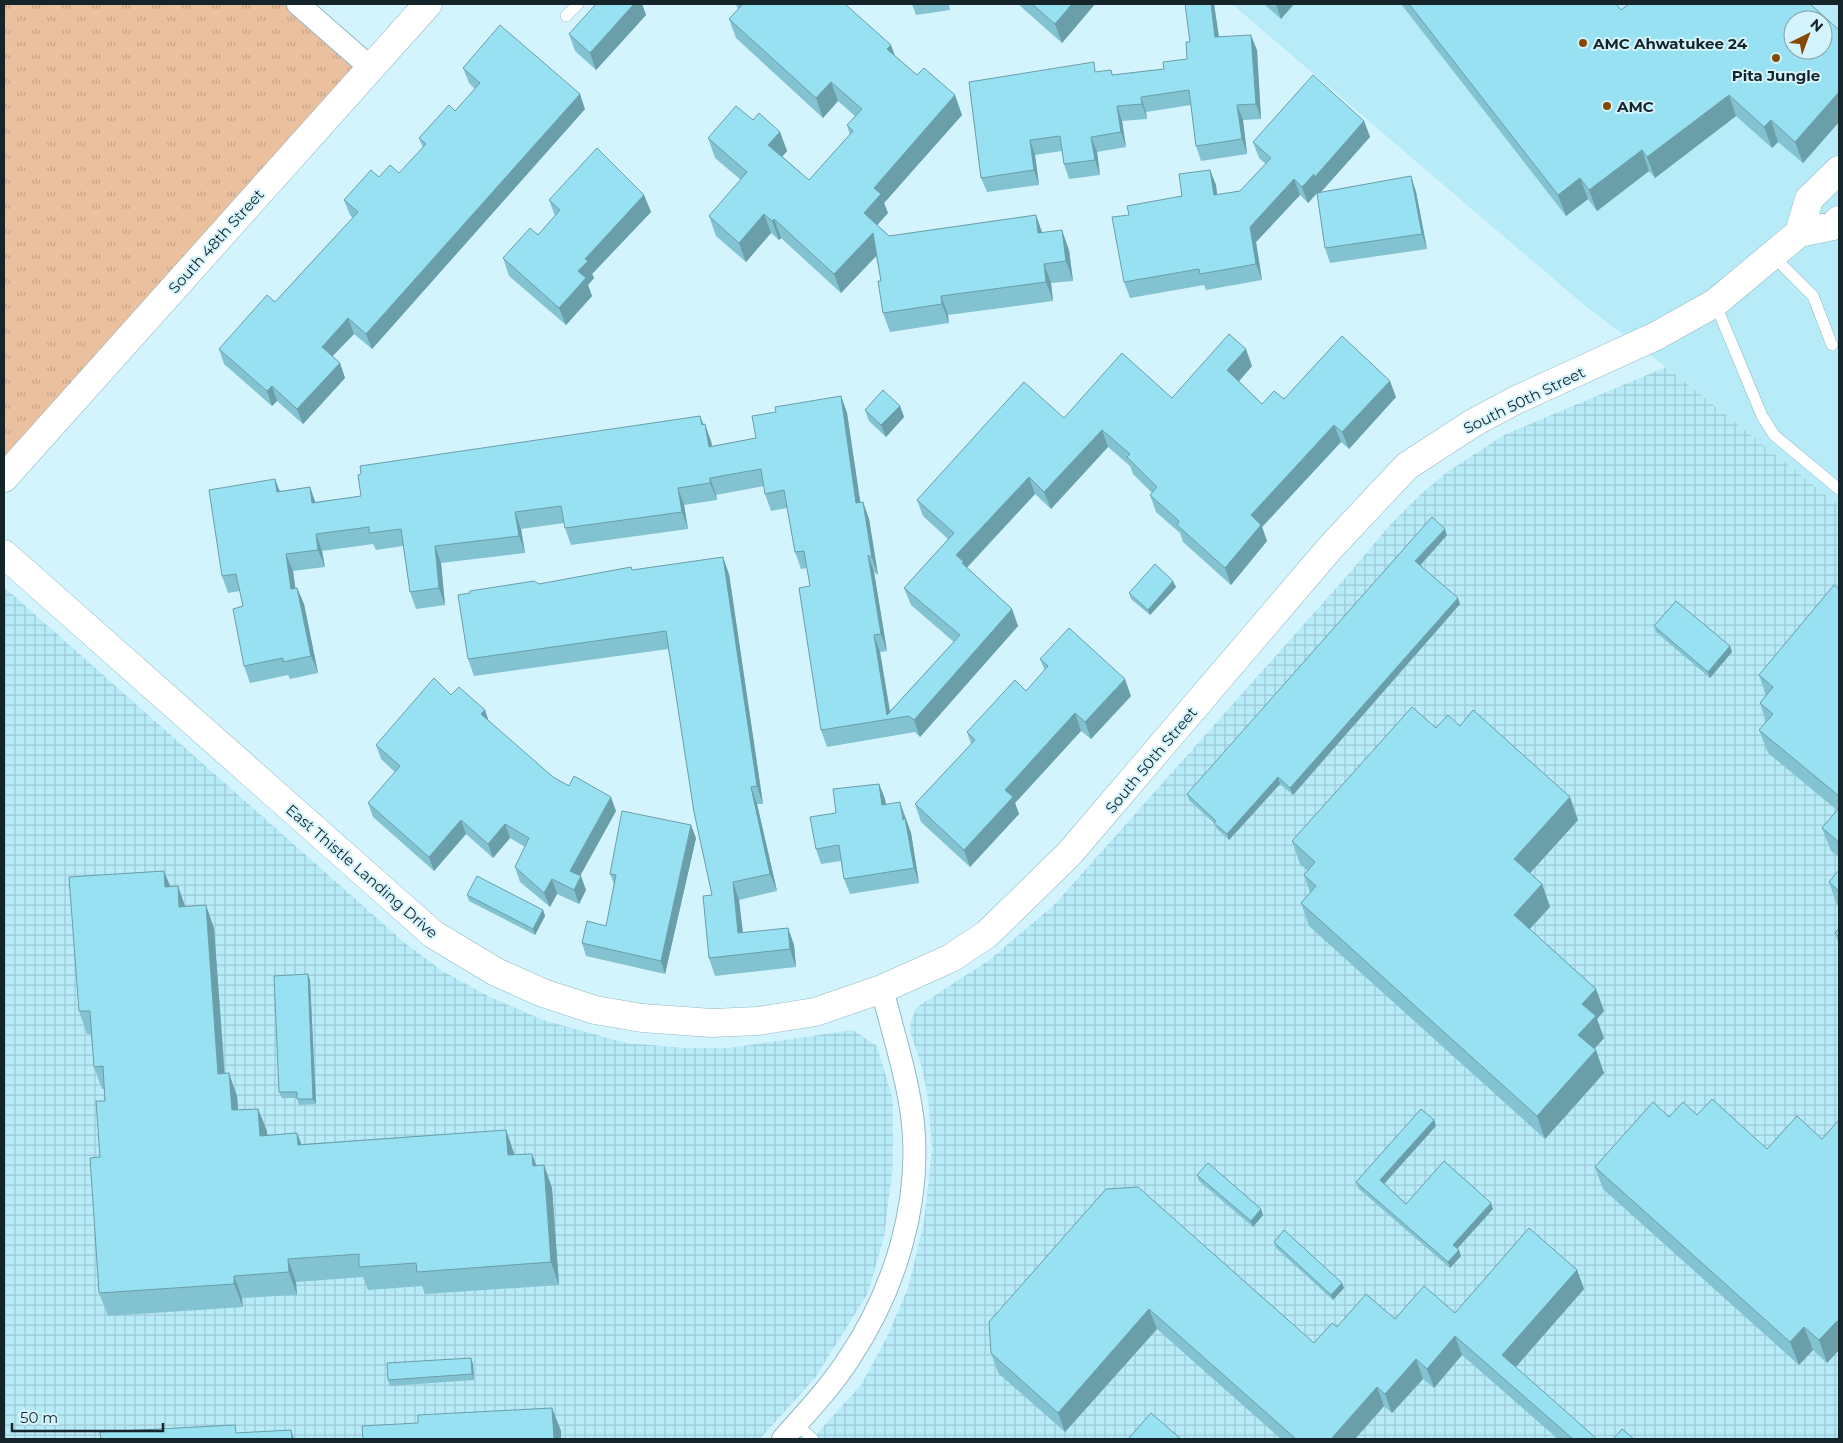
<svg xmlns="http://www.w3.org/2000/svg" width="1843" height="1443" font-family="Montserrat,sans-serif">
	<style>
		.built { fill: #b8ebf8; fill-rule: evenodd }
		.industrial { fill: url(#industrial-grid) }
		.park { fill: url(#park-tufts) }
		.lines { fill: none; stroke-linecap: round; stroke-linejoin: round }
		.lane-casing { stroke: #91b9c3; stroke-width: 12 }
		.street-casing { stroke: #91b9c3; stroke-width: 24 }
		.secondary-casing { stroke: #91b9c3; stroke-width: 29 }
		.lane { stroke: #fff; stroke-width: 11 }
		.street { stroke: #fff; stroke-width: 22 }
		.secondary { stroke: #fff; stroke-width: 28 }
		.wall { fill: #83c2d0 }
		.shaded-wall { fill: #6a9ea9 }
		.building { fill: #98e1f2; stroke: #6a9ea9; fill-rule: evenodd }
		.poi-dot { fill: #854902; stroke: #d4f4fd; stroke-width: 2 }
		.labels { text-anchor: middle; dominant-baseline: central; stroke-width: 4; stroke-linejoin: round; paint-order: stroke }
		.poi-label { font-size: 15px; font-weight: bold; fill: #152428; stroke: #d4f4fd; text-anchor: start }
		.street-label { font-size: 15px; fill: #152428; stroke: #d4f4fd }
	</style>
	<defs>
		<pattern id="industrial-grid" width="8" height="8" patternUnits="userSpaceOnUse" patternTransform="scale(1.25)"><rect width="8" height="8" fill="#b8ebf8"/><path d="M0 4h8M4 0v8" fill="none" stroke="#9dc9d5"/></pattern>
		<pattern id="park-tufts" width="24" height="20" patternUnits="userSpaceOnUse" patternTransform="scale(1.25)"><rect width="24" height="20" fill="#eac09e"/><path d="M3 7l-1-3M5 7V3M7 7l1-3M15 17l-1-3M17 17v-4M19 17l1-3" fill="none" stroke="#c8a588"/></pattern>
	</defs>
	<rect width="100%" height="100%" fill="#d4f4fd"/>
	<path class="built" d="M1232 4H1839V507L1666 367 1584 305ZM1793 20H1823V50H1793Z"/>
	<g class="industrial">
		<polygon points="1666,367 1839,506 1839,1439 812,1439 861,1385 885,1341 908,1288 924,1222 932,1149 928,1098 922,1068 910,1031 911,1021 917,1007 988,961 1054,905 1346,577 1390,525 1421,494 1447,472 1504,435"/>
		<polygon points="4,587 406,944 444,972 490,997 543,1020 626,1043 686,1048 729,1048 853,1030 877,1046 893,1100 893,1166 884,1237 868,1293 815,1378 760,1439 4,1439"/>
	</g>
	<polygon class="park" points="4,4 298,4 371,68 4,478"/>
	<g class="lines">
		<defs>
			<g id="lane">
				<polyline points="566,16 578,4"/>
				<polyline points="1772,255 1813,296 1832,345"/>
				<polyline points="1715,303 1762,416 1774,435 1839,489"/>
				<polyline points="796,1424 813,1439"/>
			</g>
			<g id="street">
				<polyline points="298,4 371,68"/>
				<path d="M783 1439C806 1413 831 1387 850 1357 895 1289 921 1204 913 1123 908 1078 893 1033 882 989"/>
			</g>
			<g id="secondary">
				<polyline points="1799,233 1809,199 1839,170"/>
				<polyline points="4,478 428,4"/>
				<polyline points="4,554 433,934 496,972 543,993 595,1010 642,1018 712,1023 758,1021 815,1012 882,989 951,958 987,934 1069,854 1330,548 1407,466 1473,423 1516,400 1656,336 1715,303 1799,233 1833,226 1839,220"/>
			</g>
		</defs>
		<use href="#lane" class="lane-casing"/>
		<use href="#street" class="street-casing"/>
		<use href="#secondary" class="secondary-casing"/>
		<use href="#lane" class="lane"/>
		<use href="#street" class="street"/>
		<use href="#secondary" class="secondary"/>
	</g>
	<g class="wall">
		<polygon points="634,4 642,4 646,15 596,70 575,51 569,34"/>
		<polygon points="736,4 845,4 894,55 962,115 884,203 888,213 877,225 889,236 1036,215 1042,233 1069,250 1073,281 1051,283 1053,301 948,315 949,323 890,332 883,313 881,281 876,256 841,293 781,238 779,240 771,233 746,262 716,236 709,216 741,180 715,158 708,138 753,120 780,132 787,151 782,156 809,180 850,135 847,125 855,116 838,101 823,118 736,38 729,19 738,9"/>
		<polygon points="912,4 949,4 950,10 916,15"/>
		<polygon points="1018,4 1095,4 1062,43"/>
		<polygon points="1214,4 1219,37 1257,50 1261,119 1243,120 1247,154 1201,161 1196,146 1191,105 1146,112 1147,119 1122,121 1126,147 1097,152 1100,175 1069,179 1064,164 1062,151 1035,155 1039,185 987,192 981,178 1097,72 1111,70 1113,75 1164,69 1187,59 1190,42"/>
		<polygon points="1264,4 1294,4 1281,19"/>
		<polygon points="1401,4 1616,4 1621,10 1839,30 1839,122 1803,163 1778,142 1772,148 1736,116 1655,178 1649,171 1597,211 1588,199 1566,216"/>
		<polygon points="463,68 585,109 372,349 354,334 332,356 340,363 345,378 303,424 277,401 272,406 224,364 219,349 275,302 353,218 350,215 344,200 379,177 399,173 423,148 419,138 455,111 475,89 469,83"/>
		<polygon points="1364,121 1370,137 1321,192 1411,176 1416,192 1427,249 1330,263 1325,248 1317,193 1308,203 1300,195 1256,242 1262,280 1206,290 1204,285 1130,298 1124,282 1129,215 1182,196 1210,170 1216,185 1217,195 1240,191 1266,164 1259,158 1253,142"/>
		<polygon points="644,195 651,212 592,274 594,278 588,285 592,296 566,325 509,276 503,258 538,235 555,216 549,200"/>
		<polygon points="1252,366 1239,381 1262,404 1284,399 1396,397 1349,449 1341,442 1262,527 1267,541 1231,585 1183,542 1180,533 1156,512 1150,495 1152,493 1133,474 1130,466 1108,447 1051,509 1035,494 967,568 1012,609 1018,626 920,737 915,732 827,747 821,730 810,586 807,568 801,569 795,552 787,508 771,511 765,494 764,486 716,495 717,500 684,505 688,529 571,545 565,528 564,523 521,529 525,553 441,563 445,605 416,609 410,592 403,546 376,550 373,544 322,551 325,567 293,571 295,588 297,588 304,604 318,673 290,679 288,675 250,683 244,666 243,606 240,591 228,593 222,576 275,479 280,491 310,487 315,502 361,496 700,416 711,441 712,446 756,438 776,412 841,396 847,413 860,502 863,502 869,519 878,575 874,572 887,651 880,652 890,711 954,642 911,605 904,588 948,539 923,516 917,500 1064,418 1172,398"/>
		<polygon points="900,406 904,417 886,437 869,421 865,410"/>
		<polygon points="1447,535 1420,565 1460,604 1293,795 1280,784 1229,840 1217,829 1215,824 1189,800 1187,794"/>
		<polygon points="632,570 729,574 763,804 757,804 777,891 739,900 743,933 788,928 794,945 796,967 715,976 709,958 712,895 668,649 474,676 468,659 539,584"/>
		<polygon points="1176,587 1150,615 1131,599 1129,593"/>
		<polygon points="1839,589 1839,858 1831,851 1822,828 1837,810 1768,753 1759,730 1766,722 1760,703 1766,695 1759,675"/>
		<polygon points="1654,626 1730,646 1732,652 1710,678 1656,632"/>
		<polygon points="1040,659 1131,696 1091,739 1081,731 1015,803 1019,814 970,867 921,822 915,804 971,744 967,732 1026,691 1045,671"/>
		<polygon points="451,695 485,710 488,721 553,777 616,811 580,876 586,890 579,904 557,894 550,907 520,882 515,867 525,847 510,838 493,858 466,834 434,871 373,817 368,803 395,772 381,759 376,745"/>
		<polygon points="1460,726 1578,820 1530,873 1542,884 1550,907 1530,929 1596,989 1604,1011 1597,1019 1604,1038 1594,1049 1604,1073 1545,1139 1309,926 1301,903 1310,893 1304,875 1308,871 1300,864 1292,841"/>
		<polygon points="879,784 885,799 886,804 905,817 911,833 919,883 850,894 844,879 841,861 821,864 816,849 836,813"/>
		<polygon points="696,838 665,974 586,956 582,943 606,926 614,884 610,874"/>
		<polygon points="1839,870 1839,907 1837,905 1829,882"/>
		<polygon points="178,886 185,906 214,928 225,1073 237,1096 238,1110 258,1109 267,1131 267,1135 297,1133 301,1144 506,1130 514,1155 532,1154 536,1165 544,1165 552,1188 559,1285 425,1294 422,1286 368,1290 363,1277 296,1282 297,1295 242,1298 243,1307 108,1316 99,1293 100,1157 105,1101 104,1089 102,1089 94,1067 91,1034 87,1034 79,1011 170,887"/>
		<polygon points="467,895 543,910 545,916 535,935 469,901"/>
		<polygon points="1839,928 1839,945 1835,933"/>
		<polygon points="310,980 316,1104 299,1105 297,1098 282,1098 279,1092"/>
		<polygon points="1697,1115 1767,1149 1822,1139 1839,1120 1839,1350 1827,1363 1813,1350 1799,1365 1603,1189 1595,1167 1669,1117"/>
		<polygon points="1434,1120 1436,1126 1384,1184 1406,1204 1491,1203 1493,1209 1457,1249 1461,1256 1450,1268 1358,1188 1356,1182"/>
		<polygon points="1197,1175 1263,1215 1253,1227 1199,1181"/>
		<polygon points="1106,1189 1314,1343 1337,1327 1395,1319 1455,1313 1577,1270 1584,1289 1515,1367 1597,1439 1558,1439 1462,1355 1434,1388 1423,1379 1392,1413 1384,1406 1355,1439 1281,1439 1157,1329 1065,1432 998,1373 991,1353"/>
		<polygon points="1274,1242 1344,1288 1333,1300 1276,1248"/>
		<polygon points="471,1358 473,1364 474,1380 390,1386 388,1380"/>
	</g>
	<g class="shaded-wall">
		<polygon points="634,4 642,4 646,15 596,70 590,53"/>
		<polygon points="1072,4 1095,4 1062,43 1055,24"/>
		<polygon points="1211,4 1214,4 1221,52 1215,37"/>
		<polygon points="1276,4 1294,4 1281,19"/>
		<polygon points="1251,35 1257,50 1261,119 1256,104"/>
		<polygon points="891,45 898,64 887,49"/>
		<polygon points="831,82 838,101 823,118 816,98"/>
		<polygon points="1839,92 1839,122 1803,163 1795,142"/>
		<polygon points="580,94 585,109 372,349 366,334"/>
		<polygon points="955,95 962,115 884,203 888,213 871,232 864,213 874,188"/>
		<polygon points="1729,95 1736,116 1655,178 1647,157"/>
		<polygon points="1141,97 1146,112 1147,119 1142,104"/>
		<polygon points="1237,105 1243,120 1247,154 1242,139"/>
		<polygon points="1117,106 1122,121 1126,147 1121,132"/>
		<polygon points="1771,120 1778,142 1772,148 1764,127"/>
		<polygon points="1364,121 1370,137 1320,193 1319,191 1308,203 1302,187"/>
		<polygon points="780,132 787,151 776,164 768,145"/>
		<polygon points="1091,137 1097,152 1100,175 1095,160"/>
		<polygon points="1030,140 1035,155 1039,185 1034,170"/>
		<polygon points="1642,150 1649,171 1597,211 1589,190"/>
		<polygon points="1210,170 1216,185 1219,211 1214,195"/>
		<polygon points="1411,176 1416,192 1427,249 1422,234"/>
		<polygon points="1580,178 1588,199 1566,216 1558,195"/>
		<polygon points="1294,179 1300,195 1256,242 1262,280 1256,264 1250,227"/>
		<polygon points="644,195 651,212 592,274 594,278 588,285 592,296 566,325 559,308 585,259"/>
		<polygon points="764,214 771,233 746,262 739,243"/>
		<polygon points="1036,215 1043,235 1038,233"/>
		<polygon points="774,219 781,238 779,240 772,221"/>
		<polygon points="1062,230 1069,250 1073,281 1066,261"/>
		<polygon points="873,233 880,252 841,293 834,274"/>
		<polygon points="1044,264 1051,283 1053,301 1046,282"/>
		<polygon points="941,296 948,315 949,323 942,304"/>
		<polygon points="348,318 354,334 327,362 322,347"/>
		<polygon points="1246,349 1252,366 1234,387 1227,370"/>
		<polygon points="340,363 345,378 303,424 297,409"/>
		<polygon points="1390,381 1396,397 1349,449 1342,432"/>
		<polygon points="272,386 277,401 272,406 267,391"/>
		<polygon points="841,396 847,413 863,520 856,503"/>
		<polygon points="900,406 904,417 886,437 881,425"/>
		<polygon points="700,416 707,435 705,424 711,441 715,463 702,425"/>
		<polygon points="1334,425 1341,442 1262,527 1267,541 1231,585 1225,568 1251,515"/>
		<polygon points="1102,430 1108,447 1051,509 1044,492"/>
		<polygon points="1029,477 1035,494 966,568 956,555"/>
		<polygon points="710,478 716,495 717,500 710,483"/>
		<polygon points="275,479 281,496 277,492"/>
		<polygon points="310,487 316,504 312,503"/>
		<polygon points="678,488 684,505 688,529 682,512"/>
		<polygon points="863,502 869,519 878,575 872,558"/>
		<polygon points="515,512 521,529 525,553 519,536"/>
		<polygon points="1445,529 1447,535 1418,568 1415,561"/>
		<polygon points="316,534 322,551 325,567 318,550"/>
		<polygon points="435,546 441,563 445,605 439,588"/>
		<polygon points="286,554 293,571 298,606 291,589"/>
		<polygon points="868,555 874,572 887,651 881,634"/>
		<polygon points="723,557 729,574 763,804 757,786"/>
		<polygon points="1173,581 1176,587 1150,615 1148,610"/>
		<polygon points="297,588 304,604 318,673 311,656"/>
		<polygon points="1458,598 1460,604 1293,795 1290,788"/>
		<polygon points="1012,609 1018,626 920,737 914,720"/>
		<polygon points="874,635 880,652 891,719 887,715"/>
		<polygon points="1730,646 1732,652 1710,678 1708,672"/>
		<polygon points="1125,679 1131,696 1091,739 1085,722"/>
		<polygon points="485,710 490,725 481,714"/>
		<polygon points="1075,713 1081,731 1015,803 1019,814 970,867 964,850 1005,790"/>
		<polygon points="1278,777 1280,784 1229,840 1227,834"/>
		<polygon points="879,784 885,799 887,820 882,805"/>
		<polygon points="751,787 757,804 777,891 770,874"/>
		<polygon points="611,797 616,811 575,885 570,871"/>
		<polygon points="1570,797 1578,820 1522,882 1514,859"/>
		<polygon points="900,802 911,833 919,883 914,868"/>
		<polygon points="461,820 466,834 434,871 429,857"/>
		<polygon points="505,824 510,838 493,858 488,844"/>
		<polygon points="691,825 696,838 665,974 661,961"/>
		<polygon points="164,871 173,893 165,887"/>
		<polygon points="581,876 586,890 579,904 574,890"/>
		<polygon points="552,879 557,894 550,907 544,893"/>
		<polygon points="733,882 739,900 745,951 738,933"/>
		<polygon points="1542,884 1550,907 1522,937 1514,915"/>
		<polygon points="178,886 186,909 179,907"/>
		<polygon points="206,905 214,928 226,1096 218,1074"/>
		<polygon points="543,910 545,916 535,935 533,929"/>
		<polygon points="788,928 794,945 796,967 790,949"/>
		<polygon points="308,974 310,980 316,1104 313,1099"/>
		<polygon points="1596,989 1604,1011 1597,1019 1604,1038 1587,1057 1578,1035 1582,1004"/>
		<polygon points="1596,1050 1604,1073 1545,1139 1537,1116"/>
		<polygon points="229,1073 237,1096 240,1133 232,1110"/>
		<polygon points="258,1109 267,1131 269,1159 260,1136"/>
		<polygon points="1434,1120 1436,1126 1382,1186 1380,1180"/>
		<polygon points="506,1130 514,1153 516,1178 508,1155"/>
		<polygon points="297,1133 306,1156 298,1145"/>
		<polygon points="532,1154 540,1176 533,1166"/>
		<polygon points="544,1165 552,1188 559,1285 551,1262"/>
		<polygon points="1491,1203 1493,1209 1455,1251 1453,1245"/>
		<polygon points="1261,1209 1263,1215 1253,1227 1251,1221"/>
		<polygon points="1459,1250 1461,1256 1450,1268 1448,1262"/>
		<polygon points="288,1259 296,1282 297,1295 289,1272"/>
		<polygon points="1577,1270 1584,1289 1509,1375 1502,1355"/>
		<polygon points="234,1276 242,1298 243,1307 234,1284"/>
		<polygon points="1342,1283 1344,1288 1333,1300 1331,1295"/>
		<polygon points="1149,1309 1157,1329 1065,1432 1058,1413"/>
		<polygon points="1837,1321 1839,1327 1839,1350 1827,1363 1819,1340"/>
		<polygon points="1804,1327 1813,1350 1799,1365 1790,1342"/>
		<polygon points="1455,1336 1462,1355 1434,1388 1427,1369"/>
		<polygon points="471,1358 473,1364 474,1380 472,1374"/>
		<polygon points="1416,1359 1423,1379 1392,1413 1385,1394"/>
		<polygon points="1377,1387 1384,1406 1355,1439 1331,1439"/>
		<polygon points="552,1408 561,1431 561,1439 554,1439"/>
		<polygon points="291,1430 294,1439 292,1439"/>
	</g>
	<g class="building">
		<polygon points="596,4 634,4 590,53 569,34"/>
		<polygon points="743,4 845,4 891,45 887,49 917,75 924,68 955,95 874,188 881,194 864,213 889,236 1036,215 1038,233 1062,230 1066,261 1044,264 1046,282 941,296 942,304 883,313 878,281 881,281 873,233 834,274 774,219 772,221 764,214 739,243 709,216 747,172 708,138 736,106 753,120 759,113 780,132 768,145 809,180 853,131 847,125 862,109 831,82 816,98 729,19"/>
		<polygon points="1032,4 1072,4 1055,24"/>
		<polygon points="1185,4 1211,4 1215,37 1251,35 1256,104 1237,105 1242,139 1196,146 1189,90 1141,97 1142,104 1117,106 1121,132 1091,137 1095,160 1064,164 1060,136 1030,140 1034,170 981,178 969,82 1094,62 1095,72 1111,70 1112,75 1164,69 1163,62 1187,59 1186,42 1190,42"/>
		<path d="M1409 4H1616L1621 10 1629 4H1810L1839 30V92L1795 142 1771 120 1764 127 1729 95 1647 157 1642 150 1589 190 1580 178 1558 195ZM1793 20H1823V50H1793Z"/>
		<polygon points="500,25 580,94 366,334 348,318 322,347 340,363 297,409 272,386 267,391 219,349 267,295 275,302 358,212 344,200 371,170 379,177 390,165 399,173 426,144 419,138 449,105 455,111 480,83 463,68"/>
		<polygon points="1313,75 1364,121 1314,178 1314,174 1302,187 1294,179 1250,227 1256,264 1200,274 1199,269 1124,282 1112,217 1129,215 1127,206 1182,196 1179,174 1210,170 1214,195 1240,191 1271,158 1253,142"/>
		<polygon points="597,148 644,195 585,259 588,261 578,271 586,278 559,308 503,258 530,228 538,235 560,210 549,200"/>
		<polygon points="1411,176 1422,234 1325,248 1317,193"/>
		<polygon points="1229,334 1246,349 1227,370 1262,404 1274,391 1284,399 1342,336 1390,381 1342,432 1334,425 1251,515 1261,525 1225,568 1177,525 1179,521 1150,495 1157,487 1127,457 1130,454 1102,430 1044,492 1029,477 956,555 964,562 962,563 1012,609 914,720 909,716 821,730 799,588 810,586 804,551 795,552 784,490 765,494 761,469 710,478 710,483 678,488 682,512 565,528 561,506 515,512 519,536 435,546 439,588 410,592 401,529 369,533 369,527 316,534 318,550 286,554 291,589 297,588 311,656 283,662 283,658 244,666 233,609 243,606 236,574 222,576 209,490 275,479 277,492 310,487 312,503 361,496 358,475 361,474 360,466 700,416 702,425 705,424 709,447 756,438 752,416 776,412 775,407 841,396 856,503 863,502 872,558 868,555 881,634 874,635 887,715 960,635 904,588 954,533 917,500 1024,382 1064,418 1122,353 1172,398"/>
		<polygon points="883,390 900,406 881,425 865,410"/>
		<polygon points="1432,517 1445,529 1415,561 1458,598 1290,788 1278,777 1227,834 1214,823 1216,821 1187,794"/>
		<polygon points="723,557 757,786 751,787 770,874 733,882 738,933 788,928 790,949 709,958 703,896 712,895 694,812 666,631 468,659 458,595 470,593 470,591 534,581 539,584 631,567 632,570"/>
		<polygon points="1155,564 1173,581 1148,610 1129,593"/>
		<polygon points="1834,585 1839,589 1839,796 1759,730 1773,714 1760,703 1773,687 1759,675"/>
		<polygon points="1676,601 1730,646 1708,672 1654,626"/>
		<polygon points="1069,628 1125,679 1085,722 1075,713 1005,790 1013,797 964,850 915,804 975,740 967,732 1015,680 1026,691 1048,666 1040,659"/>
		<polygon points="434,678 451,695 459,687 485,710 481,714 553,777 569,786 574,776 611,797 570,871 581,876 574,890 552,879 544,893 515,867 529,838 505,824 488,844 461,820 429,857 368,803 400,766 376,745"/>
		<polygon points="1412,707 1436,728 1448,715 1460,726 1473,710 1570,797 1514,859 1542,884 1514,915 1596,989 1582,1004 1596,1016 1578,1035 1596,1050 1537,1116 1301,903 1316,886 1304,875 1315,862 1292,841"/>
		<polygon points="879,784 882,805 900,802 903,820 905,818 914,868 844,879 839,845 816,849 810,817 836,813 833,789"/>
		<polygon points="1839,808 1839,842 1822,828"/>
		<polygon points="622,811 691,825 661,961 582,943 587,921 606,926 616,875 610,874"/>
		<polygon points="1839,870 1839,891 1829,882"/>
		<polygon points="164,871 165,887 178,886 179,907 206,905 218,1074 229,1073 232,1110 258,1109 260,1136 297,1133 298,1145 506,1130 508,1155 532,1154 533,1166 544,1165 551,1262 417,1272 416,1263 359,1267 359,1254 288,1259 289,1272 234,1276 234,1284 99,1293 90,1158 100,1157 96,1101 105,1101 103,1066 94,1067 90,1011 79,1011 69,877"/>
		<polygon points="477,876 543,910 533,929 467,895"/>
		<polygon points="1839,928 1839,937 1835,933"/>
		<polygon points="308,974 313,1099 297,1099 297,1092 279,1092 274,976"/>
		<polygon points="1712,1099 1767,1149 1797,1116 1822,1139 1839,1120 1839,1323 1837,1321 1819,1340 1804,1327 1790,1342 1595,1167 1653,1102 1669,1117 1683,1102 1697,1115"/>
		<polygon points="1421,1109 1434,1120 1380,1180 1406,1204 1444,1161 1491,1203 1453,1245 1459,1250 1448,1262 1356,1182"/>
		<polygon points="1208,1163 1261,1209 1251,1221 1197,1175"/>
		<polygon points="1138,1187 1314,1343 1332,1323 1337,1327 1366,1294 1395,1319 1424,1286 1455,1313 1529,1228 1577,1270 1502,1355 1597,1439 1573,1439 1455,1336 1427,1369 1416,1359 1385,1394 1377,1387 1331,1439 1296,1439 1149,1309 1058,1413 991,1353 989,1322 1106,1189"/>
		<polygon points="1284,1230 1342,1283 1331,1295 1274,1242"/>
		<polygon points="471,1358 472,1374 388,1380 387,1363"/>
		<polygon points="552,1408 554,1439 363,1439 362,1426 418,1423 418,1415"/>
		<polygon points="1151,1413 1181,1439 1128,1439"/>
		<polygon points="235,1425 236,1433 291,1430 292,1439 101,1439 100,1432"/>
		<polygon points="1622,1429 1634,1439 1613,1439"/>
	</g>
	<g class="poi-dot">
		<circle cx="1583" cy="43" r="5"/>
		<circle cx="1776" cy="58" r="5"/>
		<circle cx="1607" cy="106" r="5"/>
	</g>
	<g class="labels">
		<g class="poi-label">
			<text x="1593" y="43">AMC Ahwatukee 24</text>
			<text x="1776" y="75" text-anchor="middle">Pita Jungle</text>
			<text x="1617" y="106">AMC</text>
		</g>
		<g class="street-label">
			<text transform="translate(216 241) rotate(-48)">South 48th Street</text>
			<text transform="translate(1524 400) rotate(-26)">South 50th Street</text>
			<text transform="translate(1151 760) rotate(-50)">South 50th Street</text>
			<text transform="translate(362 871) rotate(41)">East Thistle Landing Drive</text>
		</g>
	</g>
	<rect width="1843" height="1443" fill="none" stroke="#152428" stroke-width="10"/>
	<g transform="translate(1808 35) rotate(42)"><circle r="24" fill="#d4f4fd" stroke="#88a1a8"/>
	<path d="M0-4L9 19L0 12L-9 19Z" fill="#854902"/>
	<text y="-8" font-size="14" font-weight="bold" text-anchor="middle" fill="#152428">N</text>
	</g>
	<path d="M12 1423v8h151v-8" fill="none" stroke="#152428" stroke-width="2.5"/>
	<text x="20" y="1423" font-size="15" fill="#152428" stroke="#d4f4fd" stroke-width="4" paint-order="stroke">50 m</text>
</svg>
